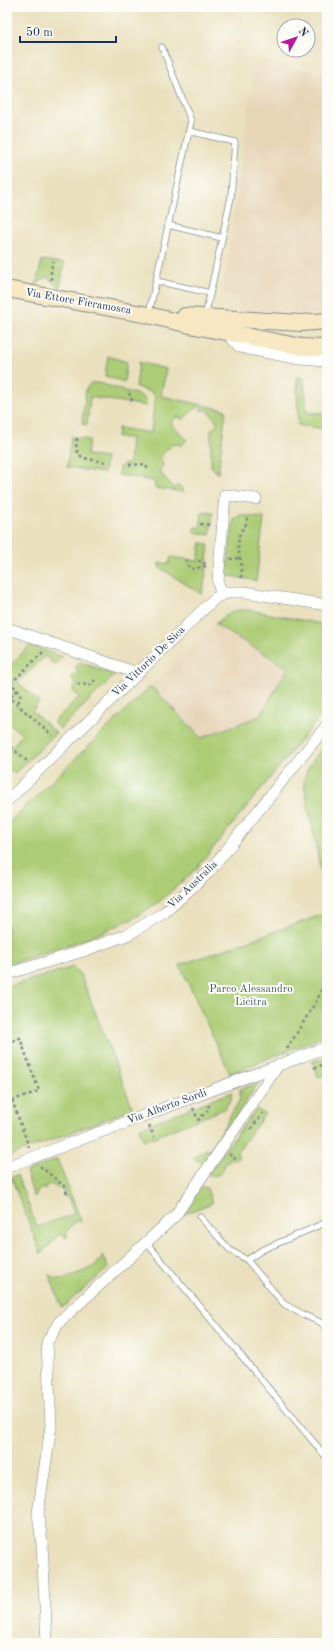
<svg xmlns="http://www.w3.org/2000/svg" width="334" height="1650" font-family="'Old Standard TT',serif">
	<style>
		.built { fill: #e7d5b8 }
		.green { fill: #accc74; stroke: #647e69 }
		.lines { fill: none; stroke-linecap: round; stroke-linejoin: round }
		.service-casing { stroke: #82888e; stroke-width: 7 }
		.minor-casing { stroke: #82888e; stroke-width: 12 }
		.secondary-casing { stroke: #82888e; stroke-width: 18 }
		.path { stroke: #82888e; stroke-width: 2.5; stroke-dasharray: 3 3; stroke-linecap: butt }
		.service { stroke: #fff; stroke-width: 5.5 }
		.minor { stroke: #fff; stroke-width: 11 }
		.secondary { stroke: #f7e8c3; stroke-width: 16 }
		.labels { text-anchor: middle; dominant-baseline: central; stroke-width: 4; stroke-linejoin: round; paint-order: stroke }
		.street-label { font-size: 11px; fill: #1b2f5e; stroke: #fdfcf7 }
		.park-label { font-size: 11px; fill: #465e65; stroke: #fdfcf7 }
	</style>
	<rect width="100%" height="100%" fill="#fdfcf7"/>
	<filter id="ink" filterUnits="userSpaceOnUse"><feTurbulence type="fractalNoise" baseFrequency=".025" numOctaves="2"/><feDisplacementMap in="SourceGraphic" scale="8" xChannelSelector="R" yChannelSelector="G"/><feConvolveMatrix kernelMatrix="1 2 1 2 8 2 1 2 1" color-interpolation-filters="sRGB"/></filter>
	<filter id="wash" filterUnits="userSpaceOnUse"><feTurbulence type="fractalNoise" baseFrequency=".012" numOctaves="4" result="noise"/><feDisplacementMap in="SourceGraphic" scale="16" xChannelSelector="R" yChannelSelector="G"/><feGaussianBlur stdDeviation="0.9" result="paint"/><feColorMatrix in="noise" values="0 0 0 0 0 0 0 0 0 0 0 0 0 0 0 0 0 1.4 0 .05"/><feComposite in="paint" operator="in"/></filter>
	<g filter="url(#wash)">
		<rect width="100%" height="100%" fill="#eae0bd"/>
		<g class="built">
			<polygon points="258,58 327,76 327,314 241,313 236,295 229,296 223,292 253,77"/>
			<polygon points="215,624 288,668 260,716 201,739 151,686"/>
		</g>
		<g class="green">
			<polygon points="42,260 64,263 60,288 47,277 36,285"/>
			<polygon points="108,356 127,362 124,382 105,376"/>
			<polygon points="139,362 166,369 161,396 226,410 218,474 211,466 211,430 218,423 206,408 202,411 198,406 182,420 178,416 171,423 187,440 182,445 173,444 161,456 163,466 159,471 174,488 179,485 184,492 155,488 154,481 118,475 119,467 122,467 123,464 129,464 131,438 117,437 118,428 151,433 155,396 151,392 136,387"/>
			<polygon points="297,376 304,379 307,413 327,413 327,441 322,440 324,429 298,425"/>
			<polygon points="91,383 99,383 142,396 145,400 146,406 90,397 87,425 82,424 86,389"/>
			<polygon points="71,437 89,440 87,455 106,458 104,473 67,467"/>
			<polygon points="202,512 213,513 210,535 193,532 195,527 200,528"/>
			<polygon points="240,515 264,518 256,581 226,575 234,520"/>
			<polygon points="201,543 209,544 204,586 201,594 159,567 159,563 169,564 171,557 198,561"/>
			<polygon points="239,610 250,610 327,625 327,708 196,869 159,902 134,918 92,937 7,965 7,824 151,686 201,738 260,716 288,668 215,624 229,613"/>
			<polygon points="30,645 63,657 55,665 45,656 18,682 39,702 32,711 56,733 14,774 7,768 7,752 22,735 7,721 7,668"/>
			<polygon points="80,662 115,675 60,729 53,722 79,697 72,690 77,684 71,678 79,671 75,668"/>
			<path d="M327 743V904L304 784C304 769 317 755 327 743Z"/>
			<polygon points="327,913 327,1035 230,1074 180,965"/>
			<polygon points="73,967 80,973 133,1109 7,1157 7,987"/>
			<polygon points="327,1056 327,1074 318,1077 312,1062"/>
			<polygon points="258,1083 205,1164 192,1158 206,1149 210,1151 240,1099 240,1089"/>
			<polygon points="232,1092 231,1100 224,1109 144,1141 139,1128"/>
			<polygon points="256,1109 265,1114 237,1152 239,1158 227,1162 220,1174 213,1176 208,1175 224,1151"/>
			<path d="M57 1159 81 1220 75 1222 67 1231V1238L60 1234 41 1254 11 1177 17 1175 37 1227 74 1214 68 1197H66L62 1188 57 1189C54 1185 52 1183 46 1186L45 1190 41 1188 34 1197 26 1172Z"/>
			<polygon points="201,1186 207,1188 212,1203 182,1215"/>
			<path d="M103 1254 108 1268 62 1308 49 1274 54 1278 60 1279C74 1274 98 1270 103 1254Z"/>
		</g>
	</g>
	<g filter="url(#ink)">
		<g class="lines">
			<defs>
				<g id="service">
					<polyline points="189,131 235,142 231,197 205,317"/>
					<polyline points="168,225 222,238"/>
					<polyline points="156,281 210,293"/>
					<polyline points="149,313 191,121 162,47"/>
					<polyline points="200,1217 230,1250 247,1260 284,1304 302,1314 326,1325"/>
					<polyline points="146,1242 327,1458"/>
					<polyline points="247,1260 262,1250 327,1222"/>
				</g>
				<g id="minor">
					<polyline points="226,332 240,347 248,349 300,359 327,361"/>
					<polyline points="221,594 218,582 225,495 256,499"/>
					<polyline points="7,628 137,673"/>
					<polyline points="7,801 215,598 230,592 244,592 327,605"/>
					<polyline points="7,974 83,951 129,934 165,912 209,872 327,725"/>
					<polyline points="7,1167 327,1047"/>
					<polyline points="326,1325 327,1326"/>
					<polyline points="47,1643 42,1544 38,1513 51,1426 47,1342 60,1321 175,1216 277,1067"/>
				</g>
				<g id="secondary">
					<polyline points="7,289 148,315 190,325 302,347 319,348 327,347"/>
					<polyline points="185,316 301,323 327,321"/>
				</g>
			</defs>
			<use href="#service" class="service-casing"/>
			<use href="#minor" class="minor-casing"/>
			<use href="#secondary" class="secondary-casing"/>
			<g class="path">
				<polyline points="51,280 51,270 53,261"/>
				<polyline points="129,393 132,399 129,404"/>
				<path d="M77 438C73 461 87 458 105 462"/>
				<polyline points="129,465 144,464 149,470"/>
				<polyline points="200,524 211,525"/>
				<polyline points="186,559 187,564 191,569 207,566 202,561 198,561"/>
				<polyline points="230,559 240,558"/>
				<path d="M241 578C245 556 229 544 247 523V516"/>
				<polyline points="43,652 11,683 17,690 10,698 53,736"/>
				<polyline points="77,684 91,685 95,680"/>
				<polyline points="17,690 21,693 18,704"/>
				<polyline points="11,747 27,761"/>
				<polyline points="7,1043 20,1038 39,1091 7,1102"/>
				<polyline points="287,1049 317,1000 327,976"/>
				<polyline points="322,1065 327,1067"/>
				<polyline points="314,1068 322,1065 325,1060"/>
				<polyline points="12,1100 29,1147"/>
				<polyline points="193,1108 198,1120 207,1111 208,1106 213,1107"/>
				<polyline points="149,1125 154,1137"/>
				<polyline points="251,1129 263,1113"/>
				<polyline points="229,1154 236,1159"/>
				<polyline points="40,1166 64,1186 68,1196"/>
			</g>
			<use href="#service" class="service"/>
			<use href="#minor" class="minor"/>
			<use href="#secondary" class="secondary"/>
		</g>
	</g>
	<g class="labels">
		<g class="street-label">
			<text transform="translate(78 302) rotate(10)">Via Ettore Fieramosca</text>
			<text transform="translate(149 662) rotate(-44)">Via Vittorio De Sica</text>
			<text transform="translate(193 885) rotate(-44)">Via Australia</text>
			<text transform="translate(167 1107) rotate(-20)">Via Alberto Sordi</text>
		</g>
		<g class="park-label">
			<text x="251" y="989">Parco Alessandro<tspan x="251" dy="13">Licitra</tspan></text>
		</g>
	</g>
	<rect width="334" height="1650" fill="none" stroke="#fdfcf7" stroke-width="24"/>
	<g transform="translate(296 38) rotate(50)"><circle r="19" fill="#fdfcf7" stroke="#a3aaba"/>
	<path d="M0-3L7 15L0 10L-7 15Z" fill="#b5179e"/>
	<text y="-6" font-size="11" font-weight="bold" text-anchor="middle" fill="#1b2f5e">N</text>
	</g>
	<path d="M20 36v6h96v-6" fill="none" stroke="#1b2f5e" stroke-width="2"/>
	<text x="26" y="36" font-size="12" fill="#1b2f5e" stroke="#fdfcf7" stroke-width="3" paint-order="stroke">50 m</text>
</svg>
